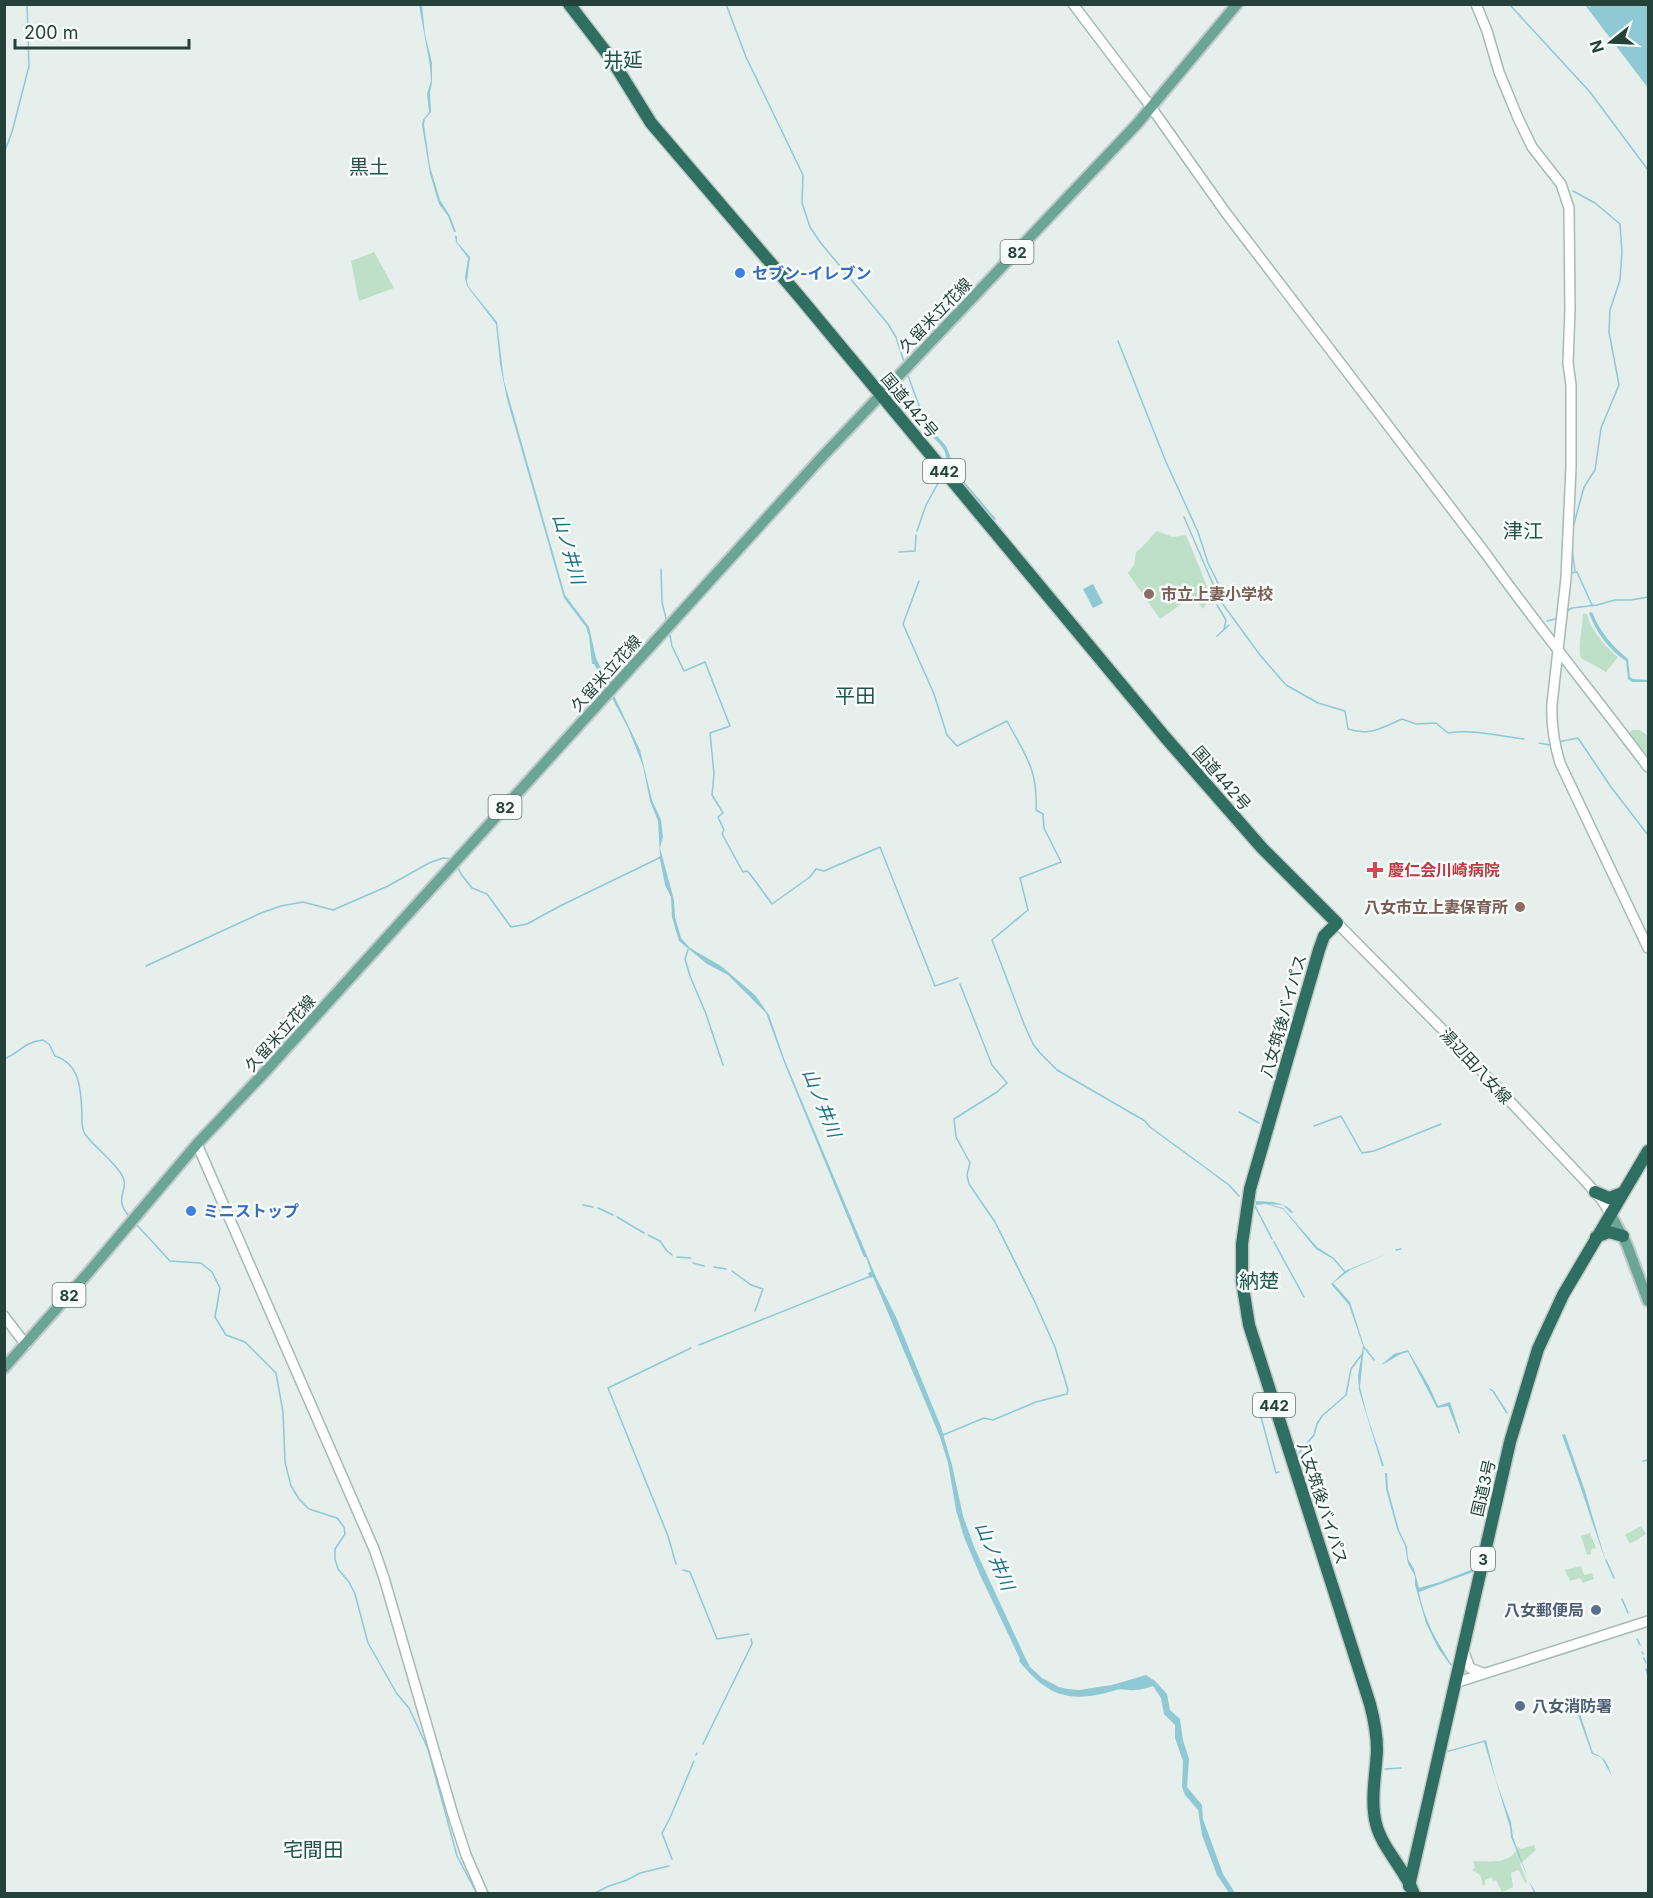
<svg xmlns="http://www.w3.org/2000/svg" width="1653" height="1898" font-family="Inter,'Noto Sans JP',sans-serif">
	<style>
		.green { fill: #bfe0c8 }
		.water { fill: #8ec9d4 }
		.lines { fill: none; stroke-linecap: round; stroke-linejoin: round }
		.stream { stroke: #8ec9d4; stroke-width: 1.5 }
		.secondary-casing { stroke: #a4bbb3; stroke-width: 12 }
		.primary-casing { stroke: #c2cac8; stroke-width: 14 }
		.highway-casing { stroke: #c2cac8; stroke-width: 15 }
		.secondary { stroke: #fff; stroke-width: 9 }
		.primary { stroke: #6aa596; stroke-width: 10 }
		.highway { stroke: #2f6f62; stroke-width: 12 }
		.shop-dot { fill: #3f7fe0; stroke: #f7fbf9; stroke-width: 2 }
		.education-dot { fill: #8d6e63; stroke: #f7fbf9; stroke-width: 2 }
		.health-dot { fill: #e0444e; stroke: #f7fbf9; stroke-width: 2 }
		.service-dot { fill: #5c6f8a; stroke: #f7fbf9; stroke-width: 2 }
		.labels { text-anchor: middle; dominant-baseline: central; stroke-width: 5; stroke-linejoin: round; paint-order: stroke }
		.shield { fill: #f7fbf9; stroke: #637a73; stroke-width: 1.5 }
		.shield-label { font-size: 15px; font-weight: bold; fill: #24423a }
		.shop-label { font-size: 16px; font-weight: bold; fill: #366cbe; stroke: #f7fbf9; text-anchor: start }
		.street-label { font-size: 16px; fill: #24423a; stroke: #f7fbf9 }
		.education-label { font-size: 16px; font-weight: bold; fill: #785e54; stroke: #f7fbf9; text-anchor: start }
		.health-label { font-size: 16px; font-weight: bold; fill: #be3a42; stroke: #f7fbf9; text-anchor: start }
		.service-label { font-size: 16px; font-weight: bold; fill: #4e5e75; stroke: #f7fbf9; text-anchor: end }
		.water-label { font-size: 18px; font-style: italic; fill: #1c6f80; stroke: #f7fbf9 }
		.quarter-label { font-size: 20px; fill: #1f5548; stroke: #f7fbf9 }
	</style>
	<rect width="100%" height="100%" fill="#e6efeb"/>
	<g class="green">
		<polygon points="374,252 394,288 359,301 351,261"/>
		<path d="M1157 531 1173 537 1186 535 1211 596 1203 609 1193 596 1160 619 1128 573 1134 565 1136 552C1145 546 1149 538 1157 531Z"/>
		<path d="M1583 614H1587C1591 630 1605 647 1618 657L1606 672 1581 658C1577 646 1583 628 1583 614Z"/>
		<polygon points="1632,730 1640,730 1648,736 1648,757 1629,733"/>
		<polygon points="1641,1526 1646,1534 1630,1544 1625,1535"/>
		<polygon points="1590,1533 1596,1548 1591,1549 1591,1554 1587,1555 1581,1536"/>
		<polygon points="1581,1566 1584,1575 1592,1573 1594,1579 1583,1583 1580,1578 1570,1581 1565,1570"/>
		<path d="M1534 1845 1536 1850 1520 1864 1527 1882 1525 1883 1519 1870 1511 1873 1513 1887 1502 1892 1496 1880 1493 1881 1492 1877 1485 1880V1884L1483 1886 1480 1875 1472 1870 1475 1867 1473 1861C1490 1861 1511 1865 1518 1847L1521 1849Z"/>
	</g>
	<g class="water">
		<polygon points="419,5 422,5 425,34 432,63 432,82 430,93 431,112 425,119 424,124 430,167 440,200 450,216 456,232 454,232 448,216 439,204 430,174 422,125 423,120 429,112 427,94 431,81 430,66"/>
		<polygon points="1585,5 1591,7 1590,5 1648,5 1648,88"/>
		<path d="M455 236H457V242L470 257 467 281 468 286 497 322 504 381 565 595 589 627 596 658 640 750 652 800 661 820 663 837 660 848 674 900 675 917 681 938 690 948 721 966 755 995 769 1015 785 1061 876 1277 896 1317 941 1427 952 1465 963 1516 975 1549 1024 1655 1030 1667 1042 1678 1059 1687 1068 1689 1079 1690 1112 1685 1146 1675 1155 1681 1167 1694 1170 1710 1180 1719 1183 1740 1189 1759 1187 1787 1202 1805 1203 1819 1223 1874 1235 1893H1229L1217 1875 1202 1835 1198 1810 1185 1795 1182 1787 1183 1761 1175 1738V1725L1164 1714 1161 1698 1153 1686C1147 1688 1141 1690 1134 1690 1129 1691 1121 1688 1116 1690 1071 1704 1048 1697 1019 1661L1020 1659 980 1575 964 1537 956 1510 948 1463 940 1437 873 1277 870 1278 868 1273 871 1272 866 1257H864L785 1065 766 1013 728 975 707 964 679 941 672 917 671 897 665 885 660 859H658L660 856 658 821 650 801 643 766 628 728 594 664H592L589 636 586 627 564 598 507 399 500 364 496 324 467 286 465 278 468 258 456 242Z"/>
		<path d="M926 426H928L946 446 957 473 996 519 994 521 955 474 949 455 951 468 947 455 949 464C946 460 946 454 944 450 939 441 929 436 926 426Z"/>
		<polygon points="1093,584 1103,603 1093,608 1083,589"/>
		<path d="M1592 612C1600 632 1612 646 1628 659L1630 677 1633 679 1648 680V682H1632L1628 679 1626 661C1609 650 1596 632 1589 613Z"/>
		<path d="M1256 1201C1271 1202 1283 1201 1293 1212L1291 1213 1283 1205 1269 1204 1283 1208 1317 1247 1334 1258 1345 1271 1389 1253 1350 1270 1333 1283 1350 1302 1364 1346 1360 1387 1367 1415 1384 1466H1382L1359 1390 1358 1376 1363 1346 1349 1305 1331 1284 1344 1272 1333 1259 1316 1249 1283 1209 1266 1204 1256 1205Z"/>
		<path d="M1408 1350 1429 1386 1438 1406 1450 1402 1460 1433 1459 1434 1448 1406 1437 1408 1408 1352C1397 1354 1391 1361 1381 1365L1394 1354Z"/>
		<path d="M1565 1434 1585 1491 1606 1562C1591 1520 1578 1477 1562 1435Z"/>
		<path d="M1385 1473H1387L1388 1489 1399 1530 1407 1547 1408 1559 1414 1569 1419 1588 1440 1582 1473 1569V1572L1419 1592C1424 1620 1437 1642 1452 1665L1451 1666 1438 1648 1426 1623 1415 1585V1576L1408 1564 1405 1546 1397 1529 1386 1489Z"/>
		<path d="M1573 1699 1580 1714 1593 1753C1605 1756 1608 1765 1612 1776L1601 1757 1592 1754 1573 1701 1552 1709 1551 1707Z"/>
		<polygon points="1486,1740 1496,1781 1511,1822 1513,1837 1529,1881 1536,1893 1534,1893 1511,1837 1510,1827 1484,1742 1448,1752 1447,1751"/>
	</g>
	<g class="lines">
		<g class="stream">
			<polyline points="726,4 746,57 803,175 802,203 810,227 820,242 888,324 896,337 904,362"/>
			<polyline points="1509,4 1590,92 1648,170"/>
			<polyline points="4,153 12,132 29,66 27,4"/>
			<path d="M1118 341 1166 462 1198 532 1208 563 1223 593 1222 603 1260 655 1286 685 1318 703 1345 711 1348 729C1371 736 1381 728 1402 719L1416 724 1436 723 1448 733C1475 729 1497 736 1524 739"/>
			<polyline points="907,373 927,427"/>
			<polyline points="1184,517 1216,591 1217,599"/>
			<polyline points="917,531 926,505 942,476"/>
			<polyline points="1572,531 1584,487 1595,470 1601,428 1619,385 1609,332 1610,310 1620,280 1622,252 1620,224 1595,203 1573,191"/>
			<polyline points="1572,548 1575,571"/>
			<polyline points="899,552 915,551 916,535"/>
			<polyline points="661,569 662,602 666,619"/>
			<polyline points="1571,573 1577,572 1592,605"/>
			<path d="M919 581 903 624 934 694 947 735 957 746 1007 721C1025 755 1038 769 1036 810L1043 814 1044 828 1061 862 1020 878 1028 910 992 940 1024 1024 1033 1044 1040 1053 1057 1070 1145 1121 1150 1127 1229 1185 1239 1196"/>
			<polyline points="1217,605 1226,620 1224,629"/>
			<polyline points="1567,611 1572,608 1597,605 1615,600 1631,600 1648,597"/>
			<polyline points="1547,621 1558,618"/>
			<polyline points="670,635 672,646 684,671 705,662 730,726 710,733 714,774 712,795 723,813 718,817 724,830 722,834 743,872 747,871 750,874 772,904 810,877 816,869 824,871 880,847 935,986 958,978"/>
			<polyline points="1217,636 1229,625"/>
			<polyline points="1558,742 1578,738 1611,787 1648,835"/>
			<polyline points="1539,743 1550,745"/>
			<polyline points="458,867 461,874 472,888 487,894 511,927 527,924 560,906 659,858"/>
			<polyline points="688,950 685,959 690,976 706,1014 723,1065"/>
			<polyline points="146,966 261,913 281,906 303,902 333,910 388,886 429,863 443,858 451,859"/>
			<path d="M4 1059C22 1052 21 1043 43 1040L49 1044 55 1056C81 1064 81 1092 82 1115 82 1121 81 1128 85 1134 92 1145 121 1167 124 1180 127 1192 114 1199 129 1216"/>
			<polyline points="1239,1112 1259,1123"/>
			<polyline points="1314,1126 1341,1116 1362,1153 1374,1151 1441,1124"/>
			<polyline points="583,1205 593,1207"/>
			<polyline points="1255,1206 1272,1239"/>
			<polyline points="598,1208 613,1215"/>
			<polyline points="617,1217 644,1233"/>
			<polyline points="136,1224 170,1261 201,1263 212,1272 220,1288 215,1317 226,1335 245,1342 276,1373 283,1412 285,1462 291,1486 299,1499 309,1509 337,1518 344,1527 345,1534 335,1549 335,1559 338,1569 349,1582 355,1594 368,1643 397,1694 409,1708 428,1749 457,1856 477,1894"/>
			<polyline points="648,1235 660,1241 667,1251 672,1255"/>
			<polyline points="1274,1242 1304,1297"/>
			<polyline points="1396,1250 1401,1249"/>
			<polyline points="677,1257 691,1258"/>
			<polyline points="693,1263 704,1266"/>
			<polyline points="714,1267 726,1269"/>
			<polyline points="732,1271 751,1285 763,1289 755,1311"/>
			<polyline points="699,1345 871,1276"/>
			<polyline points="1364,1347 1374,1360"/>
			<polyline points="1490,1389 1493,1391 1507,1413"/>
			<polyline points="1260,1413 1276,1473 1279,1472"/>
			<polyline points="943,1435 984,1418 993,1420 1036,1402 1067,1394 1068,1390 1055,1347 1034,1300 995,1222 969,1184 967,1175 970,1163 956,1137 954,1119 997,1092 1007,1083 992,1065 960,984"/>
			<polyline points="1299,1453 1314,1435 1317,1424 1322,1416 1346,1395 1351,1369 1363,1353"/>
			<polyline points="1643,1461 1648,1460"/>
			<polyline points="1606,1560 1614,1578"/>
			<polyline points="676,1564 668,1536 608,1388 691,1348"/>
			<polyline points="683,1570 690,1572 717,1639 749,1634"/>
			<polyline points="1622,1599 1628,1613"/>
			<polyline points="1637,1639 1640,1645"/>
			<polyline points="1642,1652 1643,1654"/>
			<polyline points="1644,1658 1646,1663"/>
			<polyline points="1646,1669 1648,1676"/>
			<polyline points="703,1744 752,1644 751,1639"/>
			<polyline points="696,1755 697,1753"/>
			<polyline points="1385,1769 1401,1768"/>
			<polyline points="672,1859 662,1833 670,1818 694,1761"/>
			<polyline points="593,1894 609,1886 627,1880 640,1873 669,1866"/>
		</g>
		<defs>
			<g id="secondary">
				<path d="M1073 4 1151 107 1226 213 1486 554C1538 627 1595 696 1648 767"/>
				<path d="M1476 4 1487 31 1499 72 1518 118 1532 147 1561 184 1569 208 1570 309 1568 363 1571 385V467L1566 578 1552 704C1551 725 1554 743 1560 763L1648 948"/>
				<polyline points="1337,923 1441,1028 1587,1183 1601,1199 1610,1213"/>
				<polyline points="197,1144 374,1549 384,1578 453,1815 466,1855 483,1894"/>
				<polyline points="4,1316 26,1345"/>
				<polyline points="1463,1650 1470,1668 1483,1673"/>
				<polyline points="1455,1683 1648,1621"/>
			</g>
			<g id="primary">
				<polyline points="1610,1213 1627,1245 1648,1301"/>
				<polyline points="4,1368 88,1273 197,1144 264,1073 821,458 1137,124 1237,4"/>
			</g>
			<g id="highway">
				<path d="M569 4 612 60 651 123 798 295 1165 737 1262 848 1337 923 1324 936 1319 950 1250 1189 1242 1244V1281L1249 1325 1370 1704C1374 1719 1377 1735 1377 1750 1376 1774 1370 1800 1376 1824 1383 1850 1405 1869 1414 1894"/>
				<polyline points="1595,1192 1609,1198 1622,1193"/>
				<polyline points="1596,1237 1609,1232 1623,1236"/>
				<polyline points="1409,1886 1510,1442 1538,1349 1563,1295 1648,1151"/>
			</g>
		</defs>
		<use href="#secondary" class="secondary-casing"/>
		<use href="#primary" class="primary-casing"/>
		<use href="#highway" class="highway-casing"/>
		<use href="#secondary" class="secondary"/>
		<use href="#primary" class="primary"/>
		<use href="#highway" class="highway"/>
	</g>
	<g class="shop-dot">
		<circle cx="740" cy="273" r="6"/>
		<circle cx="191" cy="1211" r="6"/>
	</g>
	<g class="education-dot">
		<circle cx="1149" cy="594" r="6"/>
		<circle cx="1520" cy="907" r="6"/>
	</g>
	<path class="health-dot" d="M1372 861h6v6h6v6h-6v6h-6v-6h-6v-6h6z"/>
	<g class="service-dot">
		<circle cx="1596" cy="1610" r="6"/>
		<circle cx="1520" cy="1706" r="6"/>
	</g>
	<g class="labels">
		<g class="shield">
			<rect x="1000.5" y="240" width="33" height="24" rx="4.5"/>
			<rect x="923" y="459" width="42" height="24" rx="4.5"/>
			<rect x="488.5" y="795" width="33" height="24" rx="4.5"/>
			<rect x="52.5" y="1283" width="33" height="24" rx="4.5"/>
			<rect x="1253" y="1393" width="42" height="24" rx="4.5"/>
			<rect x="1471" y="1547" width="24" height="24" rx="4.5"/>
		</g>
		<g class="shield-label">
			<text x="1017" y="252">82</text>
			<text x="944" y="471">442</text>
			<text x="505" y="807">82</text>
			<text x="69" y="1295">82</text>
			<text x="1274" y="1405">442</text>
			<text x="1483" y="1559">3</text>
		</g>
		<g class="shop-label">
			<text x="752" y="273">セブン-イレブン</text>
			<text x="203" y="1211">ミニストップ</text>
		</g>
		<g class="street-label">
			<text transform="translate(935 315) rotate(-46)">久留米立花線</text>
			<text transform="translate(910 405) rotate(50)">国道442号</text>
			<text transform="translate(606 673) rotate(-48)">久留米立花線</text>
			<text transform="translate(1222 778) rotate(49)">国道442号</text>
			<text transform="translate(1283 1016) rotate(-74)">八女筑後バイパス</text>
			<text transform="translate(280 1033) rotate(-48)">久留米立花線</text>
			<text transform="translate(1476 1066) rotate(47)">湯辺田八女線</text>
			<text transform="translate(1483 1488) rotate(-77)">国道3号</text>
			<text transform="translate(1323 1503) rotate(72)">八女筑後バイパス</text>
		</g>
		<g class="education-label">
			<text x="1161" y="594">市立上妻小学校</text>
			<text x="1508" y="907" text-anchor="end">八女市立上妻保育所</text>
		</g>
		<g class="health-label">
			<text x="1388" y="870">慶仁会川崎病院</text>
		</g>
		<g class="service-label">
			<text x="1584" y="1610">八女郵便局</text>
			<text x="1532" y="1706" text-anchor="start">八女消防署</text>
		</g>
		<g class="water-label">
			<text transform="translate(569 549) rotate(74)">山ノ井川</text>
			<text transform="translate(822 1103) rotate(68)">山ノ井川</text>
			<text transform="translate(995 1556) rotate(67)">山ノ井川</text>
		</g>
		<g class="quarter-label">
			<text x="623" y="60">井延</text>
			<text x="369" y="167">黒土</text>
			<text x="1523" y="531">津江</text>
			<text x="855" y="696">平田</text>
			<text x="1259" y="1281">納楚</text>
			<text x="313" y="1850">宅間田</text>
		</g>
	</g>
	<rect width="1653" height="1898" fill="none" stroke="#24423a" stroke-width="12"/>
	<g transform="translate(1611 42) rotate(252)" stroke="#f7fbf9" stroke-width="4.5" paint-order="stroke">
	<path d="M0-4.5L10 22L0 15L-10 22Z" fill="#24423a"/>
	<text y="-9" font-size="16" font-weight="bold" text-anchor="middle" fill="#24423a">N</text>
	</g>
	<path d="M15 39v9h174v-9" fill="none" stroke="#24423a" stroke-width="3"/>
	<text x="24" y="39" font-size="18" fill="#24423a" stroke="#f7fbf9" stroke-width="4.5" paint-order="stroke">200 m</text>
</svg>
